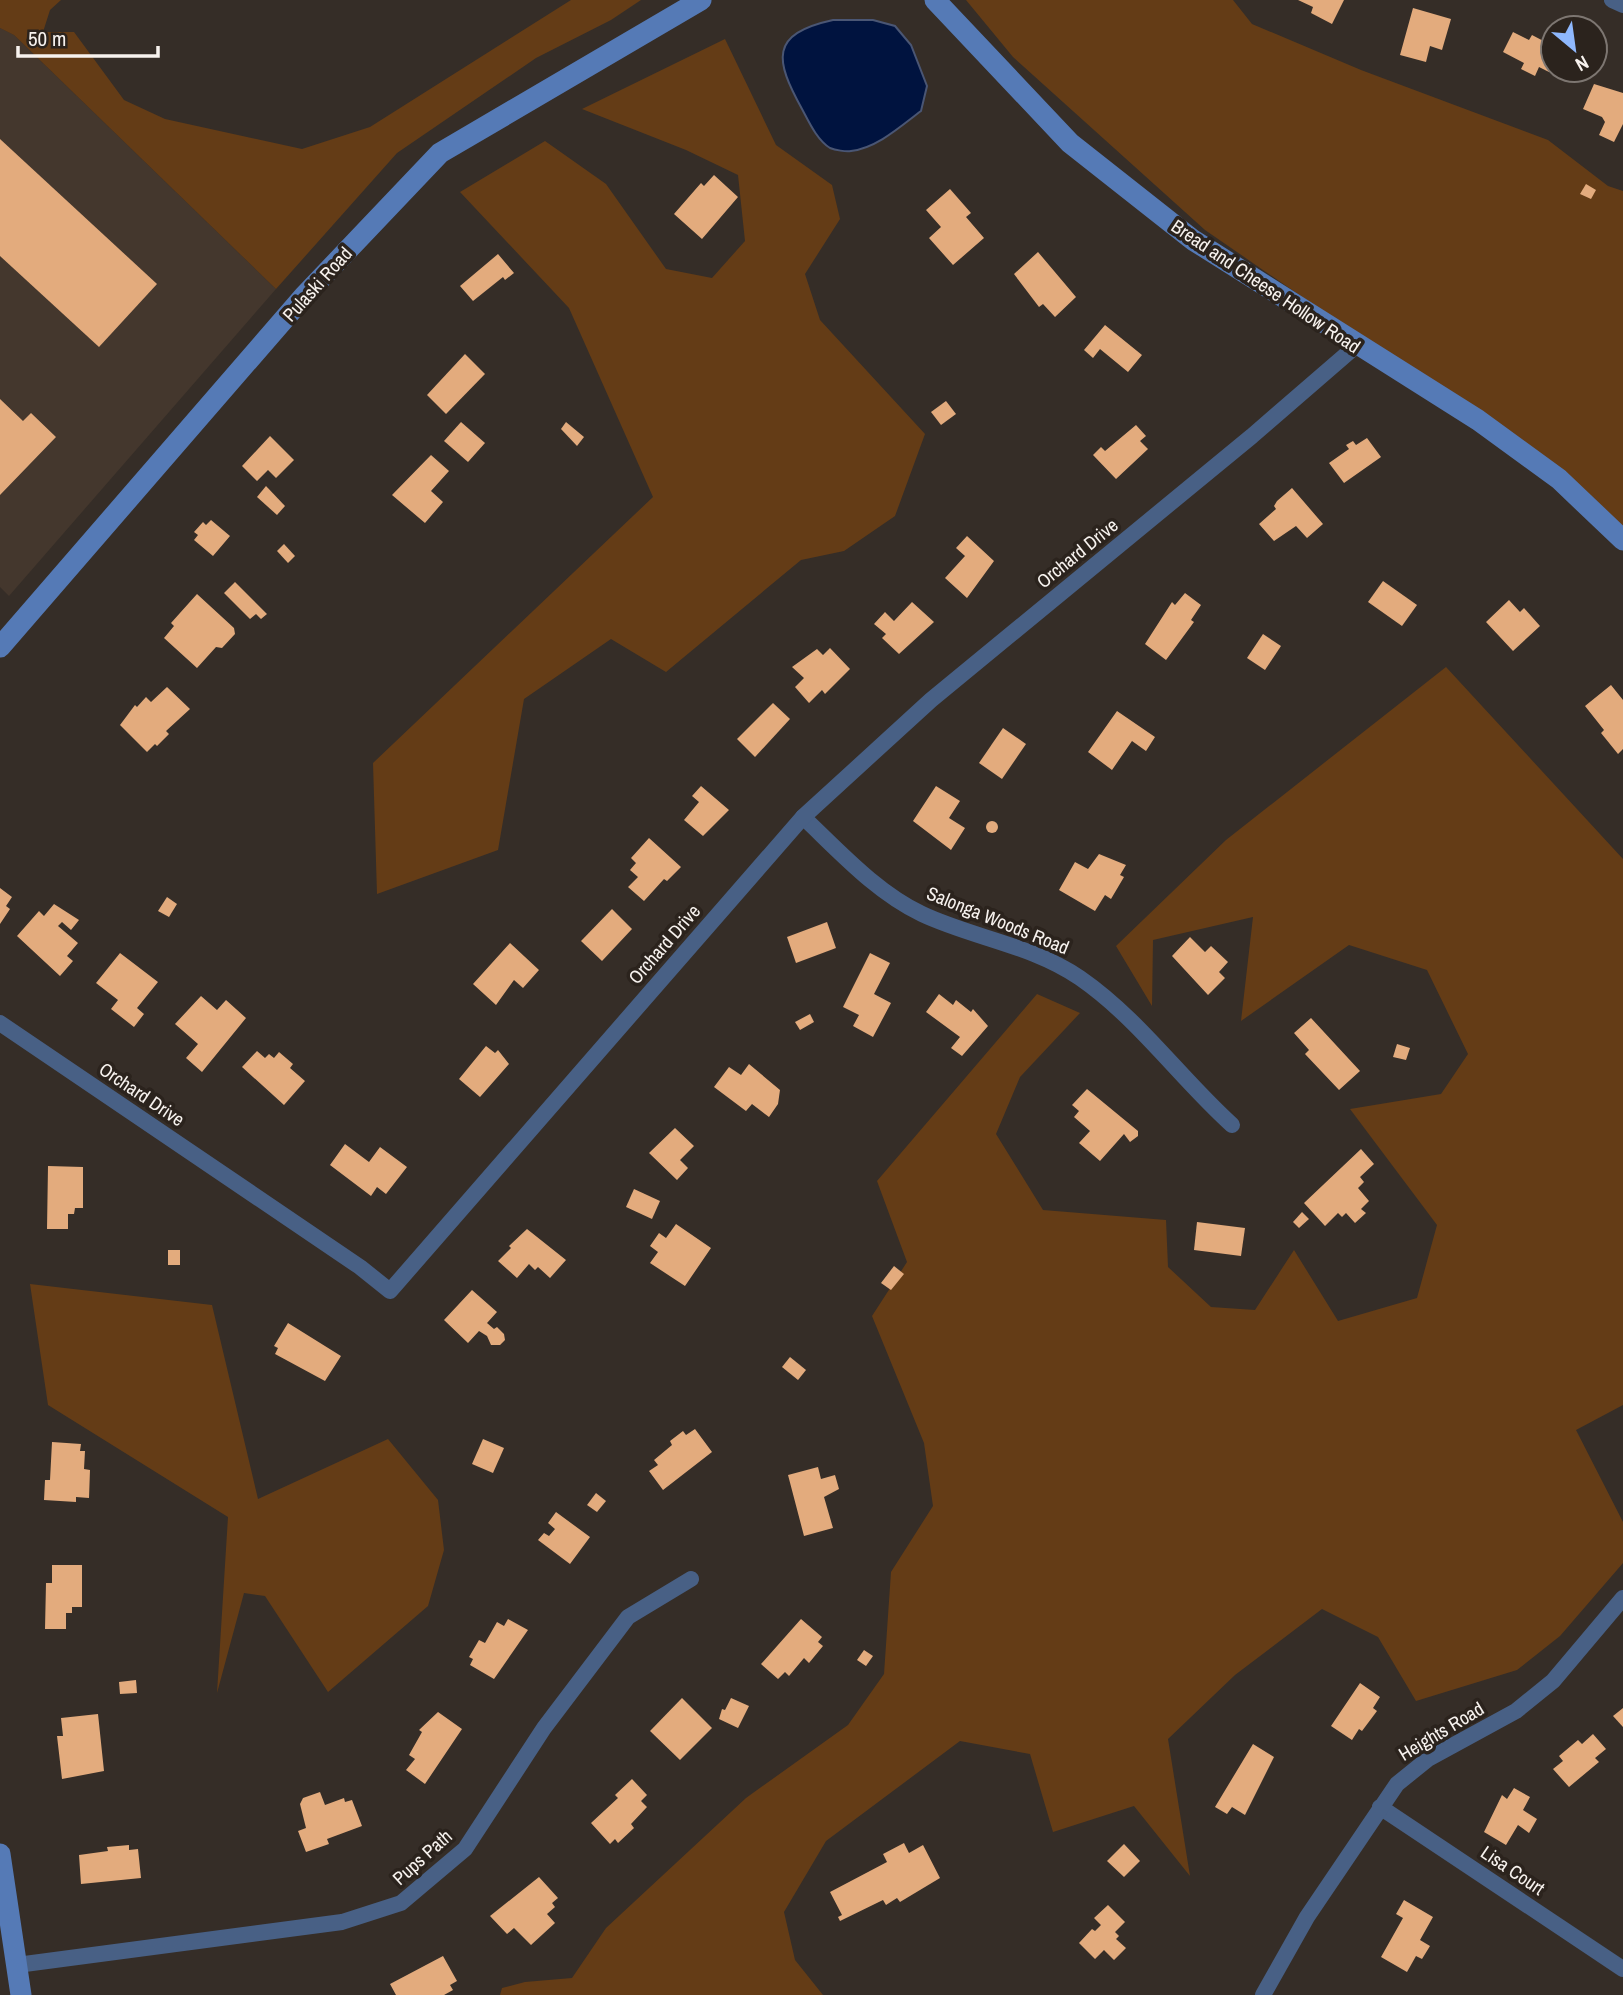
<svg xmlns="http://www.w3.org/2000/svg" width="1623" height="1995" font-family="'Archivo Narrow',sans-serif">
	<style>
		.built { fill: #44372d }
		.green { fill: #643c16 }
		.water { fill: #00133f; stroke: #4a5674; stroke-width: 2 }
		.building { fill: #e3ab7d }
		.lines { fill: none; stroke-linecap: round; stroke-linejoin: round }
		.street { stroke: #486085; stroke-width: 16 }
		.secondary { stroke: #557ab6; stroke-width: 21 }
		.labels { text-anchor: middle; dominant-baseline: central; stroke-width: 7; stroke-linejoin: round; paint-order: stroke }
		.street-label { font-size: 19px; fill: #f7f2ee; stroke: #2b231d }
	</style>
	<rect width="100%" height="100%" fill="#352d27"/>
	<polygon class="built" points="0,28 14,35 276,289 9,596 0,587"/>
	<g class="green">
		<polygon points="0,0 61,0 50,10 43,32 74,32 124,100 165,119 302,149 370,127 571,0 641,0 611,20 536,58 397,153 276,289 14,35 0,28"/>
		<polygon points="966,0 1233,0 1252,24 1361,70 1548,140 1608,186 1623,191 1623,530 1594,498 1205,230 1013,57"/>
		<polygon points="725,39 776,145 832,185 840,219 805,274 820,320 925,434 895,516 844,551 801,560 666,672 611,639 524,699 498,850 377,894 373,763 653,497 569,308 460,192 545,141 606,184 666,269 712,278 745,241 738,175 686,150 582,109"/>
		<polygon points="1446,667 1623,859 1623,1405 1576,1430 1623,1522 1623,1563 1560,1636 1517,1670 1416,1701 1378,1637 1322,1609 1235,1675 1168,1739 1190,1876 1134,1806 1053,1832 1030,1754 960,1741 826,1841 784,1912 795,1960 823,1995 500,1995 502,1988 525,1982 572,1978 606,1928 746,1798 848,1725 884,1674 891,1572 933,1506 924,1443 872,1316 907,1262 877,1181 1037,994 1080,1013 1020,1077 996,1134 1043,1210 1166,1220 1168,1267 1211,1307 1255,1310 1294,1250 1338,1321 1417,1298 1437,1225 1350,1109 1441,1094 1468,1054 1427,970 1349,945 1241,1021 1253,917 1153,940 1152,1006 1116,946 1226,840"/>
		<polygon points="30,1284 212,1305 258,1499 388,1439 438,1500 444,1550 428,1606 328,1692 265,1596 244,1593 217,1693 228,1517 48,1405"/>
	</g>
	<path class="water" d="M833 20H873L895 26 911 45 927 86 921 111C901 126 877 148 851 151 846 152 835 150 830 148 817 140 809 122 802 109 775 60 769 34 833 20Z"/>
	<g class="building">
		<polygon points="1298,0 1344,0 1332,24 1311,13 1313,7"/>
		<polygon points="1413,8 1451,19 1442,50 1430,46 1426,62 1400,55"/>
		<polygon points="1513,32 1529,40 1532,35 1553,46 1553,63 1549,72 1539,67 1535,76 1521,69 1524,63 1503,52"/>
		<polygon points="1594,84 1623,93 1623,124 1614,142 1599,135 1605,122 1602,117 1583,109"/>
		<polygon points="0,139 157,284 99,347 0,256"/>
		<polygon points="714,175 738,197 702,239 674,214 701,183 704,186"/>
		<polygon points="1586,184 1596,190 1591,199 1580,194"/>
		<polygon points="950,189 971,213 966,217 984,238 953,265 929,238 941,227 926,210"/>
		<polygon points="1038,252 1076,297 1055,317 1043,304 1039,307 1014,274"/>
		<polygon points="498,254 514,273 505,280 503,277 473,301 460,286"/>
		<polygon points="1105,325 1142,355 1128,372 1100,349 1093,358 1084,350"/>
		<polygon points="465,354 485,374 446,414 427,395"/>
		<polygon points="0,399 23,421 31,413 56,437 0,495"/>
		<polygon points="946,401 956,414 941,425 931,412"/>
		<polygon points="461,422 485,443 468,462 444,441"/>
		<polygon points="566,422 584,437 577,446 561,429"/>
		<polygon points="1136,425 1146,436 1140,441 1148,449 1116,479 1093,455 1101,447 1105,451"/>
		<polygon points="270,436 294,460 276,478 268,470 257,481 242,466"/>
		<polygon points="1367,438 1381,457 1344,483 1329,463 1349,449 1346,445 1353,441 1356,445"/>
		<polygon points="431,455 449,471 431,491 443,502 425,523 392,495"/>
		<polygon points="266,486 285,506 277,515 257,497"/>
		<polygon points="1292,488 1323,524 1307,538 1296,526 1274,541 1259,524 1276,509 1274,506 1277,501"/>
		<polygon points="211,520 230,536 213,556 194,540 198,535 194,532 203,522 206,525"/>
		<polygon points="967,536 994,561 967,598 945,578 965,556 956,548"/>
		<polygon points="284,544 295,556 288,563 277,551"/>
		<polygon points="1383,581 1417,605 1402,626 1368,602"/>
		<polygon points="235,582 267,614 261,619 256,614 250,619 224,593"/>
		<polygon points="1185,593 1201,605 1191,620 1194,622 1166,660 1145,644 1172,602 1175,605"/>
		<polygon points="197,594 234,628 235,634 222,648 216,647 197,668 164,638 174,626 171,623"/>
		<polygon points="1509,600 1520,612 1524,608 1540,626 1513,651 1486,622"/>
		<polygon points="912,602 934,622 899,654 882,638 886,634 874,624 885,612 894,621"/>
		<polygon points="1263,634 1281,646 1265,670 1247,658"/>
		<polygon points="830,648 850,669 825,694 822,690 809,703 795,687 804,678 792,667 817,649 823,655"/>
		<polygon points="1611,685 1623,700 1623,749 1618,754 1601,733 1604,730 1585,706"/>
		<polygon points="167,687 190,709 166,731 169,734 157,746 155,744 147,752 120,725 135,705 137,707 146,697 151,702"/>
		<polygon points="773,703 790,719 755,757 737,739"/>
		<polygon points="1117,711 1155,737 1146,751 1132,741 1112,770 1088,752"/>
		<polygon points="1003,728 1026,744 1002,779 979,763"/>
		<polygon points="701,786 729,810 703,836 684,820 699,802 692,796"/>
		<polygon points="936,786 960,801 949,818 965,828 951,850 913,821"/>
		<circle cx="992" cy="827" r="6"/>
		<polygon points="649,838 681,867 667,881 664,879 644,901 628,887 638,877 630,870 636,863 631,858"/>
		<polygon points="1099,854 1126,865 1120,875 1124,877 1111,899 1105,895 1095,911 1059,890 1075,862 1088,869"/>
		<polygon points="0,888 12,897 6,906 10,909 0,924"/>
		<polygon points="167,897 177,904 169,917 158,911"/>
		<polygon points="54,904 79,920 71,930 62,922 58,926 78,943 67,956 73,961 60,976 17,936 39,911 44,916"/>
		<polygon points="612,909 632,929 602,961 581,941"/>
		<polygon points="827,922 836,948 796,963 787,937"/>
		<polygon points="1190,937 1205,952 1211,946 1228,962 1219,972 1225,978 1208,995 1172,956"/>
		<polygon points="510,943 539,970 523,988 514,980 496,1005 473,984"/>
		<polygon points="120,953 158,982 137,1008 144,1014 134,1027 111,1009 118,1000 96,983"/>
		<polygon points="870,953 890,963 874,994 891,1003 873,1037 853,1026 859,1015 843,1007"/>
		<polygon points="939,994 953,1005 956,1000 971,1012 973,1009 988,1026 962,1056 951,1048 960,1037 926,1012"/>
		<polygon points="201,996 217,1010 226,1000 246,1018 202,1072 186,1058 198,1044 175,1024"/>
		<polygon points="810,1014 814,1022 800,1030 795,1022"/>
		<polygon points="1311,1018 1360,1071 1339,1090 1305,1054 1309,1050 1294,1033"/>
		<polygon points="1397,1044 1410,1048 1406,1060 1393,1057"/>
		<polygon points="486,1046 495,1053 498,1050 509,1064 480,1097 459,1079"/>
		<polygon points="257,1051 265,1058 269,1054 274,1058 279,1052 293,1064 290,1068 305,1081 284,1105 242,1067"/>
		<polygon points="749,1064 780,1090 778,1104 769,1117 752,1104 746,1111 714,1087 729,1067 741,1075"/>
		<polygon points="1087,1089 1138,1131 1138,1136 1130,1142 1124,1134 1100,1161 1079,1143 1090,1131 1074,1117 1079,1111 1072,1105"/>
		<polygon points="675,1128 694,1146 680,1160 688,1168 677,1180 649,1153"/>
		<polygon points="345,1144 369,1162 380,1147 407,1167 386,1194 377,1187 371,1196 330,1165"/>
		<polygon points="1361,1149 1374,1164 1360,1177 1364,1182 1358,1188 1369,1201 1361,1209 1366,1213 1355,1223 1346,1213 1342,1217 1338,1213 1325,1226 1304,1203"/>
		<polygon points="48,1166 83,1167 83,1208 75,1208 74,1214 68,1214 68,1229 47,1229"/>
		<polygon points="634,1189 660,1201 652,1219 626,1207"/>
		<polygon points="1302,1212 1309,1219 1299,1228 1293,1222"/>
		<polygon points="1197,1222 1245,1228 1241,1256 1194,1250"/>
		<polygon points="676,1224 711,1248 685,1286 650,1263 658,1252 650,1246 659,1233 666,1238"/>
		<polygon points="527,1229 566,1260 550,1278 538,1267 535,1270 529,1264 517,1278 498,1261 511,1248 509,1246"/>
		<rect x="168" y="1250" width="12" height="15"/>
		<polygon points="894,1266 904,1274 891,1290 881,1283"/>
		<polygon points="472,1290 497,1312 487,1323 494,1329 497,1327 504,1334 505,1340 500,1345 491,1345 487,1336 479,1331 468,1343 444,1320"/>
		<polygon points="288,1323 341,1356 325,1381 275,1354 278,1348 274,1346"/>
		<polygon points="790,1357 806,1370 798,1380 782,1367"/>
		<polygon points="695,1429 712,1452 663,1490 649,1471 658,1465 654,1460 672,1445 670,1441 683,1431 686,1435"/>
		<polygon points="483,1439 504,1448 493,1473 472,1464"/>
		<polygon points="52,1442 81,1444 80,1451 85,1451 84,1469 90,1470 89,1498 76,1497 76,1502 44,1500 45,1480 50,1480"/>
		<polygon points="818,1467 821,1479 835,1475 839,1489 824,1497 833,1528 804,1536 788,1475"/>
		<polygon points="596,1493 606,1501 597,1512 587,1505"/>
		<polygon points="556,1512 590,1537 570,1564 538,1540 544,1533 549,1536 555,1529 548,1523"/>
		<polygon points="52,1565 82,1565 82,1607 72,1607 72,1613 66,1613 66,1629 45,1629 46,1583 52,1583"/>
		<polygon points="508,1619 528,1630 494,1679 470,1665 473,1659 469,1657 479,1640 485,1643 497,1622 504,1626"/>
		<polygon points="801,1619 822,1637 818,1642 823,1646 809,1663 804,1658 789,1676 785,1672 778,1679 761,1664"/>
		<polygon points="864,1650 873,1656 866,1666 857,1660"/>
		<polygon points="136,1680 137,1693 120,1694 119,1682"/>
		<polygon points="1360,1683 1380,1697 1373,1708 1377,1711 1362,1731 1359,1729 1352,1740 1331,1726"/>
		<polygon points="682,1698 712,1728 680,1760 650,1731"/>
		<polygon points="731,1698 749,1706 738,1728 719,1719 722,1709 725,1710"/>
		<polygon points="1623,1708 1623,1727 1613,1716"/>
		<polygon points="438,1712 462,1729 425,1784 406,1770 415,1759 409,1755 422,1732 419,1730"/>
		<polygon points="98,1714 104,1771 62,1779 57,1736 63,1736 61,1718"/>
		<polygon points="1593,1734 1606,1749 1595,1758 1599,1762 1569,1787 1553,1769 1563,1761 1559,1756 1578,1740 1582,1744"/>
		<polygon points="1253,1744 1274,1757 1245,1815 1232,1807 1227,1814 1215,1807"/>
		<polygon points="632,1779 647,1795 641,1801 647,1807 631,1824 634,1828 618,1843 615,1839 610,1844 591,1823 618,1798 615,1795"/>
		<polygon points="1514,1788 1530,1797 1523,1810 1537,1819 1529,1833 1518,1825 1506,1845 1484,1832 1502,1795 1507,1799"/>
		<polygon points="320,1792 325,1805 344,1798 345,1802 352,1800 362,1826 327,1839 329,1844 306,1852 298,1831 306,1828 300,1804 303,1798"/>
		<polygon points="904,1843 909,1853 923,1845 940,1878 900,1902 897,1898 886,1905 883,1900 840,1921 838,1917 842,1915 830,1892 887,1862 883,1854"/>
		<polygon points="1124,1844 1140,1861 1124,1877 1107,1861"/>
		<polygon points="129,1845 129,1850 138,1849 141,1878 81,1884 79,1855 108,1851 107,1847"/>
		<polygon points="539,1877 558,1898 552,1903 555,1907 547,1914 555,1923 531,1945 514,1928 507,1934 490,1916"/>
		<polygon points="1404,1900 1433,1917 1420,1940 1430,1946 1422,1959 1416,1956 1407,1972 1381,1957 1403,1918 1396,1914"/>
		<polygon points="1108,1905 1125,1922 1115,1932 1119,1936 1116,1939 1126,1948 1114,1960 1104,1950 1095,1959 1079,1943 1092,1929 1095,1931 1101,1925 1094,1918"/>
		<polygon points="443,1956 457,1981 450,1985 453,1990 444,1995 396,1995 390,1984"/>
	</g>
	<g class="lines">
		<g class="street">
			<polyline points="1612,0 1623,5"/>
			<path d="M803 817C840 852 876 892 922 914 973 938 1032 945 1080 978 1139 1019 1179 1077 1232 1125"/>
			<polyline points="0,1023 360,1267 390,1291 803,817 931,700 1252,436 1356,346"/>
			<polyline points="1380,1807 1623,1969"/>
			<polyline points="17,1965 342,1922 401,1903 465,1849 544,1728 628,1617 691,1579"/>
			<polyline points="1263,1995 1307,1917 1397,1784 1428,1759 1516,1711 1553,1681 1623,1598"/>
		</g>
		<g class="secondary">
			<polyline points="935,0 1070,143 1193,240 1478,420 1559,479 1623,540"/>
			<polyline points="0,647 305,295 440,153 701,0"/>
			<polyline points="0,1854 21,1995"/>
		</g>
	</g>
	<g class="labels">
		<g class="street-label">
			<text transform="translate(317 284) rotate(-48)">Pulaski Road</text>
			<text transform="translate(1266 286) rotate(34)">Bread and Cheese Hollow Road</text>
			<text transform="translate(1077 553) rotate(-39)">Orchard Drive</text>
			<text transform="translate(998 920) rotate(22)">Salonga Woods Road</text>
			<text transform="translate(664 944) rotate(-49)">Orchard Drive</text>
			<text transform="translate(142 1094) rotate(34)">Orchard Drive</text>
			<text transform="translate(1441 1731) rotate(-31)">Heights Road</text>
			<text transform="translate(422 1857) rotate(-42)">Pups Path</text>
			<text transform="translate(1513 1870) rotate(34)">Lisa Court</text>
		</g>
	</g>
	<g transform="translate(1574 49) rotate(151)"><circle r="33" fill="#2b231d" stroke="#7d7671" stroke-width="2"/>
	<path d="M0-5L12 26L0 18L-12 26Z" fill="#8fb8fd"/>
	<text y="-10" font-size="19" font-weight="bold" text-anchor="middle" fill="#f7f2ee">N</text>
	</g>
	<path d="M18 46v10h140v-10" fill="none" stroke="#f7f2ee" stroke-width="3.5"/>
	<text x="28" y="46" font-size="21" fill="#f7f2ee" stroke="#2b231d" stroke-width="5" paint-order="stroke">50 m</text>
</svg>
